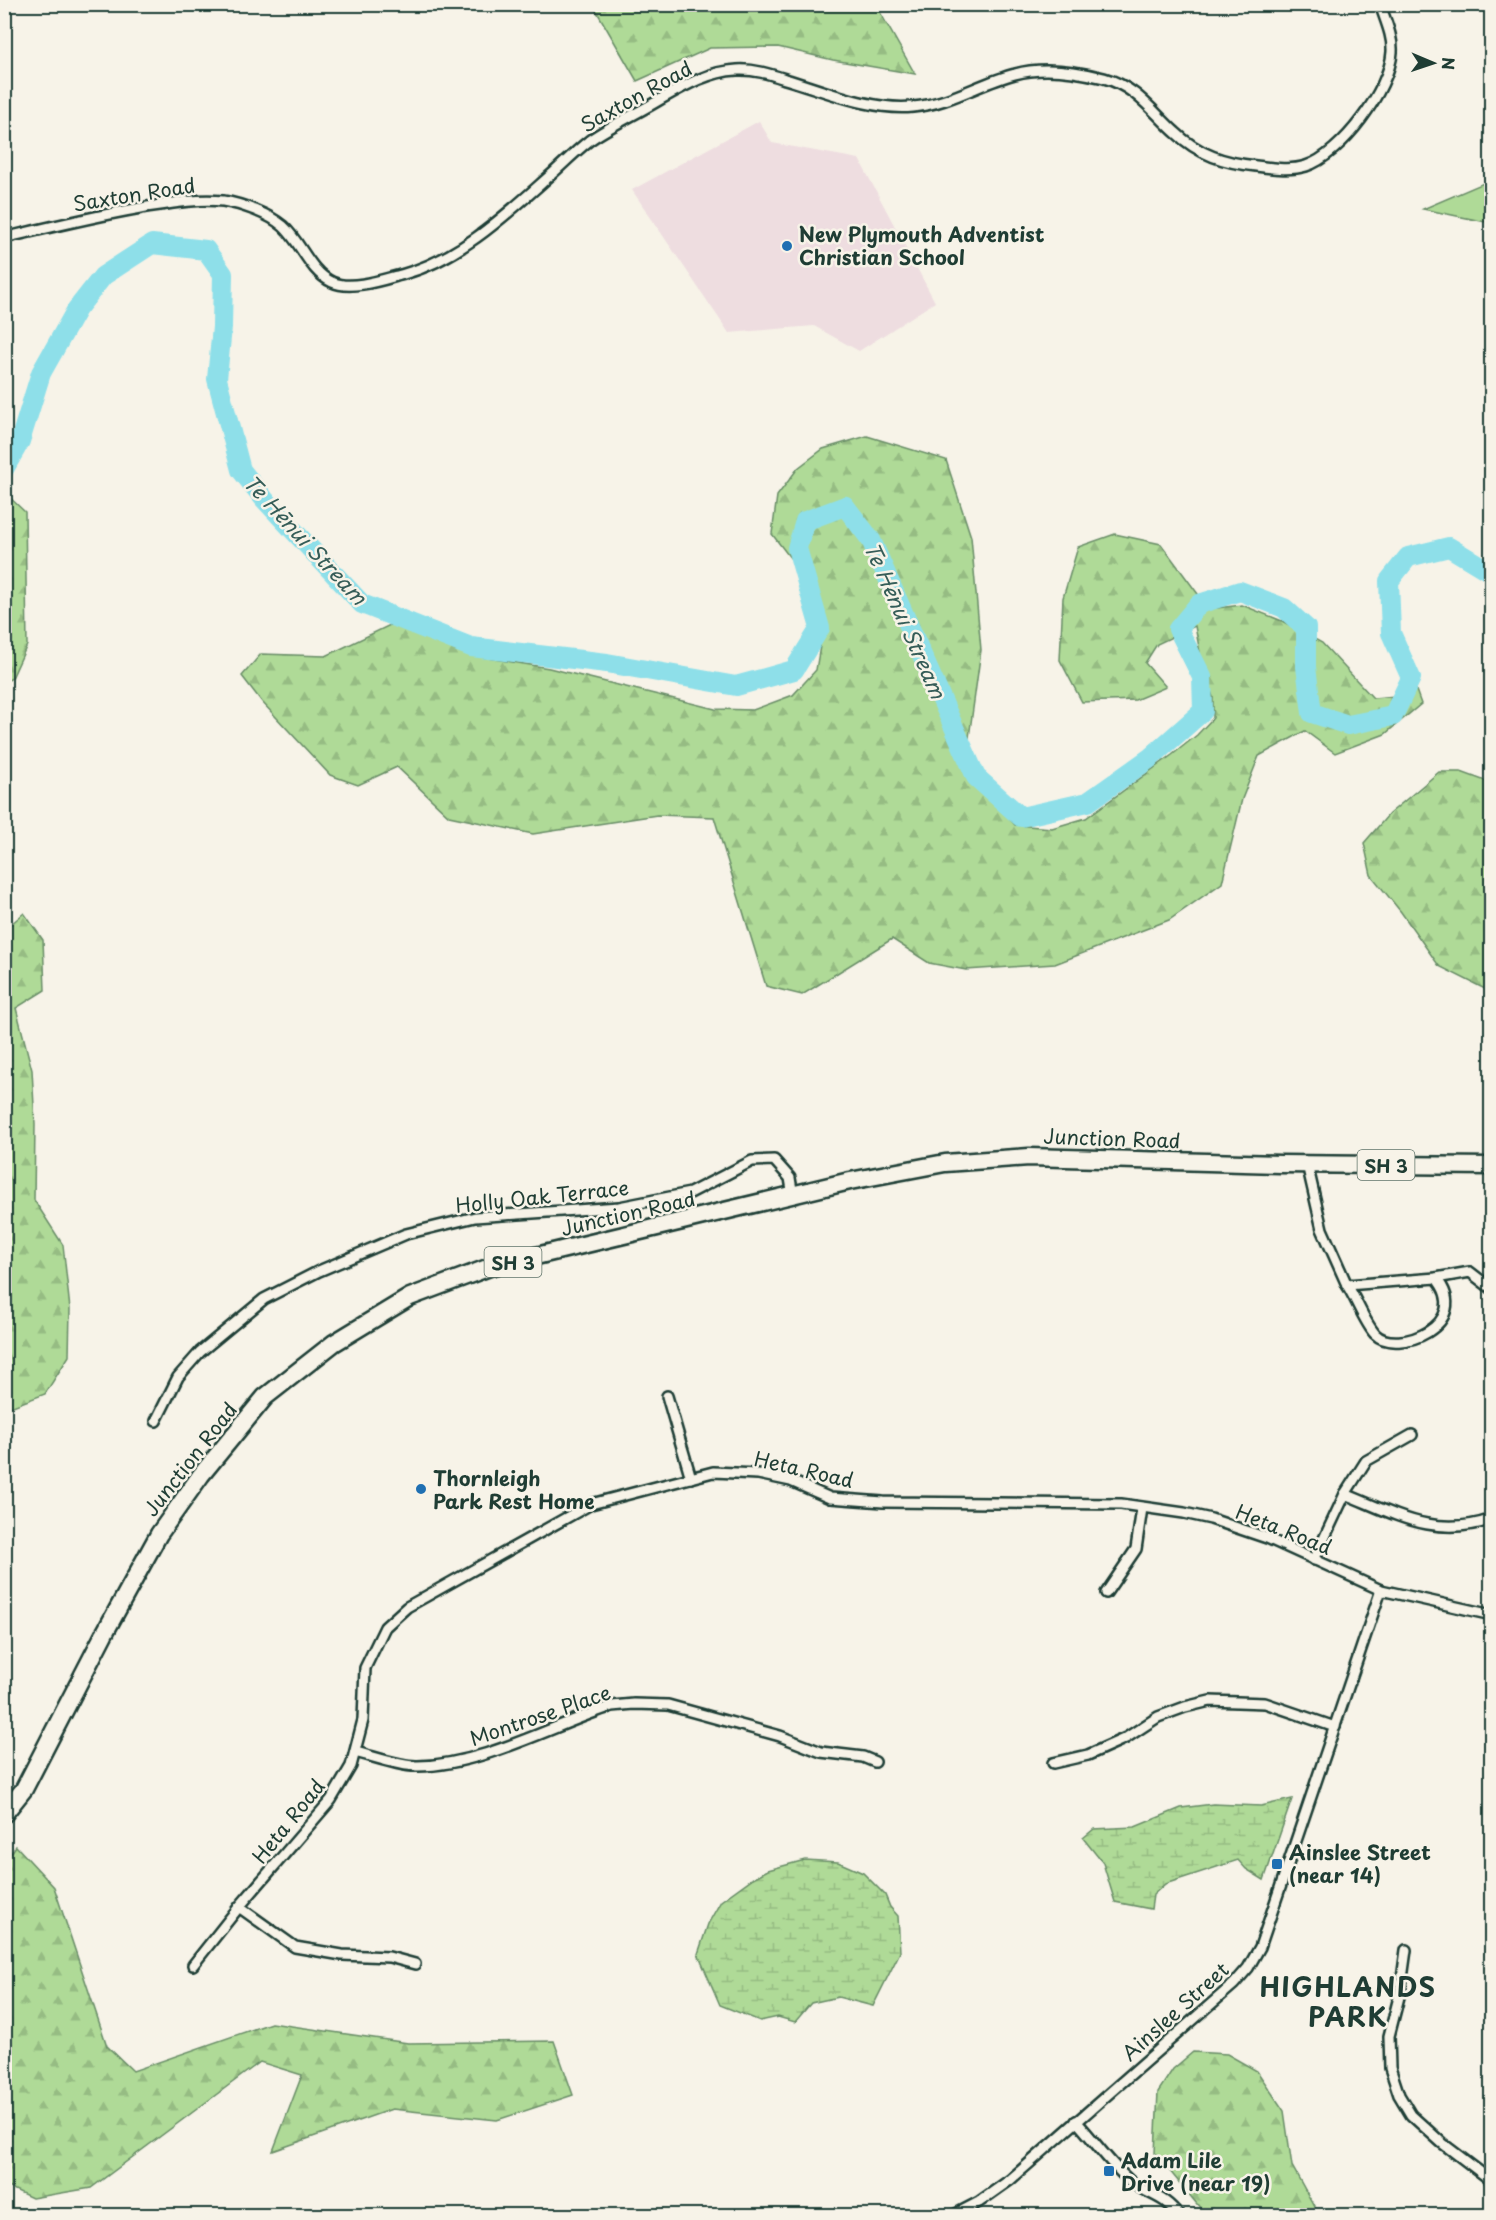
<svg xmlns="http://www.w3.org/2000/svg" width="1496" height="2220" font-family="'Playpen Sans',sans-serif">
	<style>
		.built { fill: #eedde0 }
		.grass { fill: #afda97; stroke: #678c66; stroke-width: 1.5 }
		.forest { fill: url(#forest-firs); stroke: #678c66; stroke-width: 1.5 }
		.wetland { fill: url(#wetland-marsh); stroke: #678c66; stroke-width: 1.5 }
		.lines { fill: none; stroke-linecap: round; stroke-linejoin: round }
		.river { stroke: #8edfe9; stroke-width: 20 }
		.street-casing { stroke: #1f3d34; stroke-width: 14 }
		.highway-casing { stroke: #1f3d34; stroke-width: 21 }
		.street { stroke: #f7f3e8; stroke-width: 9 }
		.highway { stroke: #f7f3e8; stroke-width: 16 }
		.poi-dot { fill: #1f6fb2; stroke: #f7f3e8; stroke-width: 2 }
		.labels { text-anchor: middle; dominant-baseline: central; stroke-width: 5; stroke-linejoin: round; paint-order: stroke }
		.shield { fill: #f7f3e8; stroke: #60746a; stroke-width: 1.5 }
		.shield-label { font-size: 18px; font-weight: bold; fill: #1f3d34 }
		.street-label { font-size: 20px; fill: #1f3d34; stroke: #f7f3e8 }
		.poi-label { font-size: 20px; font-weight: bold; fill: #1f3d34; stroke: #f7f3e8; text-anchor: start }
		.water-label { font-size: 21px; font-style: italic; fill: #355d58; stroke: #f7f3e8 }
		.district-label { font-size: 26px; font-weight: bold; letter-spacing: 1.5px; fill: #1f3d34; stroke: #f7f3e8 }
	</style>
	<defs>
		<pattern id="forest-firs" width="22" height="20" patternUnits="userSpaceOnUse" patternTransform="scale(1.5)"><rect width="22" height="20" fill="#afda97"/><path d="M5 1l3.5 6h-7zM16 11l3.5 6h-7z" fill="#96bc83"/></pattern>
		<pattern id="wetland-marsh" width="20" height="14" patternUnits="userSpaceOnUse" patternTransform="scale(1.5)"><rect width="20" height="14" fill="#afda97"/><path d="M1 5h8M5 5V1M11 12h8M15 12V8" fill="none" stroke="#96bc83"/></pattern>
	</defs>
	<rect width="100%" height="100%" fill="#f7f3e8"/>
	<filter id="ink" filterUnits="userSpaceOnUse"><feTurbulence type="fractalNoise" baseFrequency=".0167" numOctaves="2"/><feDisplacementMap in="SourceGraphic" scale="12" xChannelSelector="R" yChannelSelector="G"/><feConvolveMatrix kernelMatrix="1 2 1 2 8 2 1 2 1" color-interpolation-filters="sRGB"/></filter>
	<g filter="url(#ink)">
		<polygon class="built" points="759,121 772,143 859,159 935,302 859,351 814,326 729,333 632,190"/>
		<polygon class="grass" points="1491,174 1491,223 1423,209 1484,183"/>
		<g class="forest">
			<polygon points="593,5 876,5 915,74 833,60 778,47 710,48 637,81"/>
			<polygon points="867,436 946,460 971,537 981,650 967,752 989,795 1015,825 1052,828 1086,818 1172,755 1197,735 1213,718 1213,697 1202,663 1195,626 1157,644 1145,663 1166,687 1135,700 1082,702 1060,660 1063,598 1078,547 1115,534 1161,544 1209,609 1242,605 1282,621 1322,643 1373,698 1396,696 1408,668 1421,704 1385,734 1335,753 1305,731 1259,756 1242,799 1222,883 1169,920 1055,964 966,970 929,963 892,939 802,995 766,986 714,817 657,815 533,834 449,816 397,767 358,785 330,775 262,702 242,676 261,654 326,656 392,624 475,656 549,668 715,709 753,710 793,695 816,670 822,634 810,584 772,534 777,496 798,468 823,449"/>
			<polygon points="5,493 25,512 27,645 12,678 5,682"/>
			<polygon points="1439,772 1461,772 1491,783 1491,992 1439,966 1401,912 1371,875 1364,843 1389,814"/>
			<polygon points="24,913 43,940 45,990 16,1008 32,1070 35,1124 34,1200 63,1245 70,1309 69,1356 45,1394 5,1409 4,930"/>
			<polygon points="16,1846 54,1887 107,2046 133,2071 271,2023 408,2043 554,2041 573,2095 497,2120 392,2109 273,2151 302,2075 260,2062 91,2188 32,2198 4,2185 4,1863"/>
			<polygon points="1193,2052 1227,2054 1257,2071 1284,2111 1292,2166 1319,2215 1206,2215 1155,2153 1158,2092 1173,2069"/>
		</g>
		<g class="wetland">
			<polygon points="1292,1799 1264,1880 1246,1869 1238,1860 1165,1884 1153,1895 1151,1909 1115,1902 1103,1863 1083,1838 1094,1829 1135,1827 1181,1808 1213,1804 1261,1806"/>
			<polygon points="805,1860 838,1862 863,1873 885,1895 890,1907 898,1916 900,1952 873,2006 838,1997 811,2003 795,2022 778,2017 760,2021 720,2005 698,1954 708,1924 721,1901 753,1878 768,1870"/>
		</g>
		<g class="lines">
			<polyline class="river" points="4,469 20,441 41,373 77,309 103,276 152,244 206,250 223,274 222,327 217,379 241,470 265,500 362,604 471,647 607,663 736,686 794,670 820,628 797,548 805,521 845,506 871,540 976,777 1021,817 1088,802 1150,758 1203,711 1202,677 1178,629 1199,604 1240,591 1284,608 1306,628 1306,667 1312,713 1348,725 1393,716 1411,678 1391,633 1389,581 1408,557 1449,547 1492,573"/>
			<defs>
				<g id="street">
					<path d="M4 238C50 227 95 216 141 208 167 204 196 198 223 201 242 204 269 214 283 226 301 242 309 271 332 282 351 291 385 279 404 274 462 258 509 212 553 173 565 162 577 150 590 140 612 125 638 113 661 99 684 86 710 71 737 70 754 69 770 74 785 79 826 91 871 111 913 107 949 104 980 83 1015 74 1043 66 1076 71 1104 78 1136 87 1152 111 1175 132 1199 155 1225 163 1256 166 1272 168 1290 171 1306 166 1341 155 1390 89 1392 52 1393 36 1385 20 1380 4"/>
					<polyline points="1307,1164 1322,1229 1347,1285 1436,1278 1470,1272 1492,1289"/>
					<path d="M1347 1285C1356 1299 1365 1323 1375 1334 1396 1356 1475 1325 1436 1278"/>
					<polyline points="667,1396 691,1478"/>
					<polyline points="156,1421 178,1377 200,1352 264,1299 319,1271 406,1234 475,1217 619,1207 690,1193 752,1161 774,1160 790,1178 793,1196"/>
					<path d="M1345 1494C1395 1514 1436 1539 1492 1519"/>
					<polyline points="1314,1560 1345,1494 1366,1461 1412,1435"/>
					<polyline points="1106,1593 1136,1549 1142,1508"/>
					<path d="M355 1752C372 1756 402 1767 418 1766 483 1765 551 1726 612 1706L634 1704 668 1705 780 1736 821 1752 863 1757 875 1762"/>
					<polyline points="1053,1763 1088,1755 1126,1738 1158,1717 1185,1707 1210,1701 1265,1703 1335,1727"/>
					<polyline points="239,1907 295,1947 342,1955 389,1957 415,1964"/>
					<polyline points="1406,1950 1400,1993 1389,2036 1390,2068 1399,2095 1411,2115 1442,2143 1492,2181"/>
					<polyline points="193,1965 239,1907 331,1800 351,1766 363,1720 365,1668 385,1627 407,1607 591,1504 713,1472 758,1474 791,1481 830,1498 883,1502 1121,1504 1184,1513 1211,1519 1267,1538 1381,1590 1492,1615"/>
					<path d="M1076 2121C1094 2140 1110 2164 1130 2181 1147 2195 1165 2195 1179 2216"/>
					<polyline points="952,2216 979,2202 1010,2180 1234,1984 1248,1968 1260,1947 1381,1590"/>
				</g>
				<polyline id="highway" points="4,1814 24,1789 104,1634 159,1534 201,1475 265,1397 334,1343 410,1297 490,1267 850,1181 945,1163 1029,1157 1280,1164 1492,1166"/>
			</defs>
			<use href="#street" class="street-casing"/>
			<use href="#highway" class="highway-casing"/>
			<use href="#street" class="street"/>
			<use href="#highway" class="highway"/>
		</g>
	</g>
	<g class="poi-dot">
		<circle cx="787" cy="246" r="6"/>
		<circle cx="421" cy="1489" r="6"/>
		<rect x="1271" y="1858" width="12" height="12" rx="3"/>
		<rect x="1103" y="2165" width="12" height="12" rx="3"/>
	</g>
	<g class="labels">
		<g class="shield">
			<rect x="1357.5" y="1150" width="57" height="30" rx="4.5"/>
			<rect x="484.5" y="1247" width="57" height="30" rx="4.5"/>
		</g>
		<g class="shield-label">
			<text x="1386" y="1165">SH 3</text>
			<text x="513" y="1262">SH 3</text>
		</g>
		<g class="street-label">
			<text transform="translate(636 96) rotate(-29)">Saxton Road</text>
			<text transform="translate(134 194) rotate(-9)">Saxton Road</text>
			<text transform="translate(1112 1138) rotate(2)">Junction Road</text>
			<text transform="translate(542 1196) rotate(-6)">Holly Oak Terrace</text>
			<text transform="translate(628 1213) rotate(-13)">Junction Road</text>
			<text transform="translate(190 1459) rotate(-52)">Junction Road</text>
			<text transform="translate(804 1469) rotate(13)">Heta Road</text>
			<text transform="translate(1284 1529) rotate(22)">Heta Road</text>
			<text transform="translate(540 1715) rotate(-19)">Montrose Place</text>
			<text transform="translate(288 1821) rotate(-51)">Heta Road</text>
			<text transform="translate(1175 2011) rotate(-42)">Ainslee Street</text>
		</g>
		<g class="poi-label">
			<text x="799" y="234">New Plymouth Adventist<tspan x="799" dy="23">Christian School</tspan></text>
			<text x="433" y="1478">Thornleigh<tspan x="433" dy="23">Park Rest Home</tspan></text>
			<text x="1289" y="1852">Ainslee Street<tspan x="1289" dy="23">(near 14)</tspan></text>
			<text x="1121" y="2160">Adam Lile<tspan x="1121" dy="23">Drive (near 19)</tspan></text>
		</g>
		<g class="water-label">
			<text transform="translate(306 539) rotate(47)">Te Hēnui Stream</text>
			<text transform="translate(906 620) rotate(66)">Te Hēnui Stream</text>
		</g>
		<g class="district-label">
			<text x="1348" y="1986">HIGHLANDS<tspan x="1348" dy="30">PARK</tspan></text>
		</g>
	</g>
	<rect width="1496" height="2220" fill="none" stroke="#f7f3e8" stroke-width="24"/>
	<rect x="12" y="12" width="1472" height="2196" fill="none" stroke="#1f3d34" stroke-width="2" filter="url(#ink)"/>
	<g transform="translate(1433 63) rotate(92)" stroke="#f7f3e8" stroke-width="4.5" paint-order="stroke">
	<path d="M0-4.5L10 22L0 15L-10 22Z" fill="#1f3d34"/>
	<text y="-9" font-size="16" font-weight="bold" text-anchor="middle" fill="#1f3d34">N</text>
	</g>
</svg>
